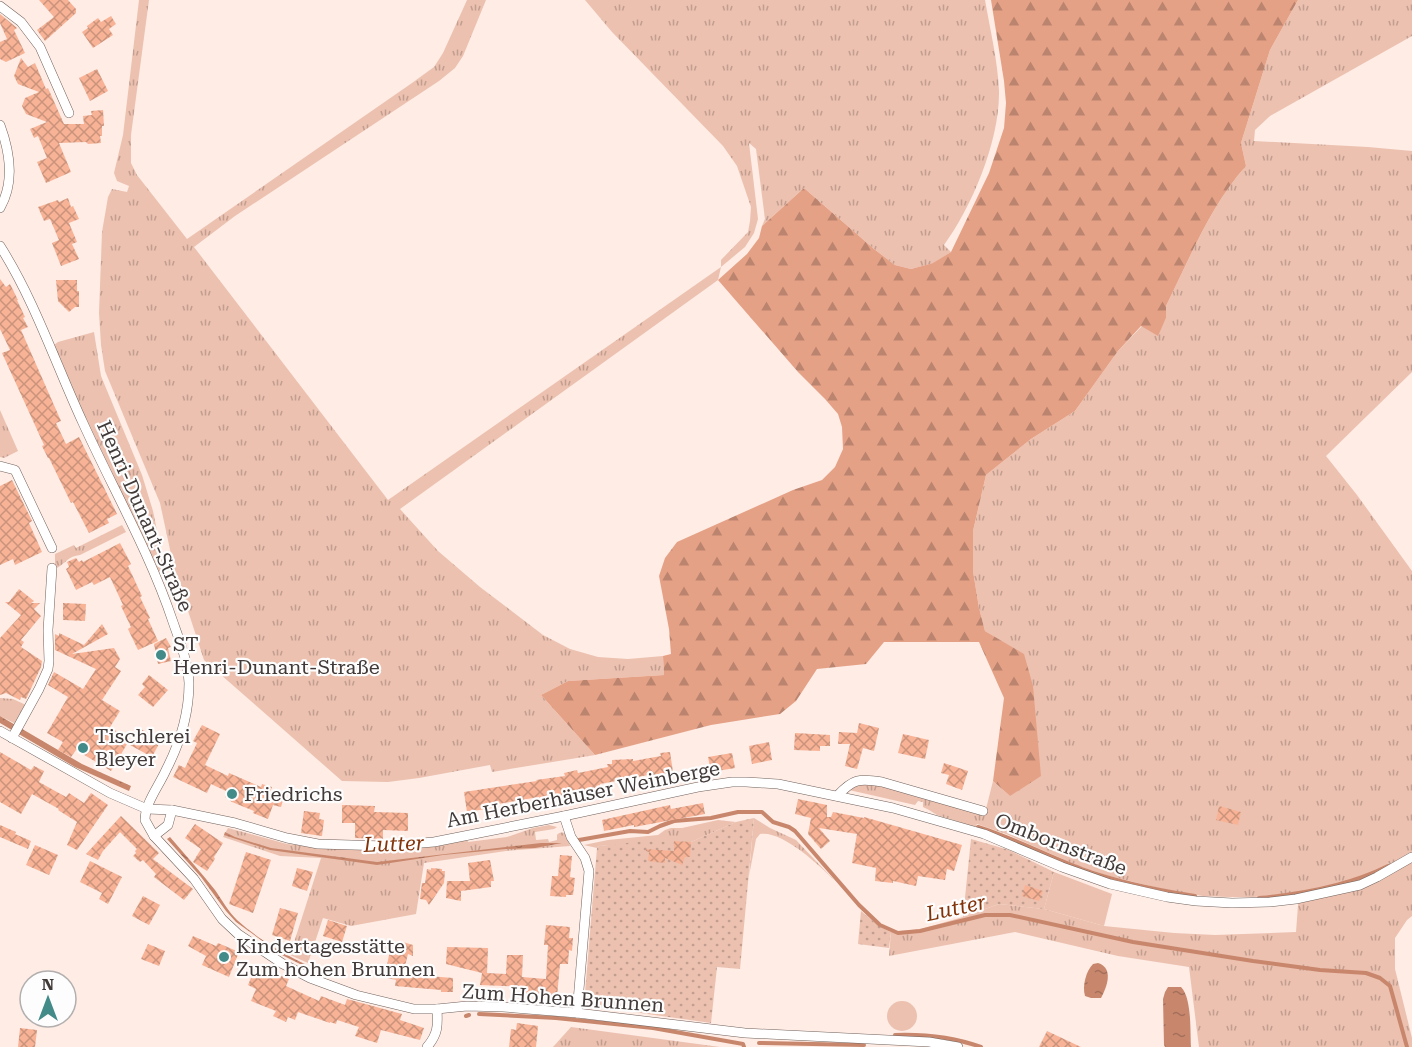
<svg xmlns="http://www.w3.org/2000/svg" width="1412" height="1047" font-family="'Roboto Serif',serif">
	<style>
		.grass { fill: url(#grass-tufts) }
		.forest { fill: url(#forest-firs) }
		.garden { fill: url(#garden-dots) }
		.pitch { fill: #ecc1b0 }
		.water { fill: url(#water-ripples) }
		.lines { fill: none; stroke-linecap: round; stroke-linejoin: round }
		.stream { stroke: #c8876c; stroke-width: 4 }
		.building { fill: url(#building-cross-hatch) }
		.street-casing { stroke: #71625c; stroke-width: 10 }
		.street { stroke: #fff; stroke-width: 9 }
		.poi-dot { fill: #438b89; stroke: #fdfdfd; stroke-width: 2 }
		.labels { text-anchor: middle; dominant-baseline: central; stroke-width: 4.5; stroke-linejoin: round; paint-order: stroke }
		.street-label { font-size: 20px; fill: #413a38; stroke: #fdfdfd }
		.poi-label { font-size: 20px; fill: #413a38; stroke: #fdfdfd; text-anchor: start }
		.water-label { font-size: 21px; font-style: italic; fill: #823309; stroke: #fdfdfd }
	</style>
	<defs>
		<pattern id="grass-tufts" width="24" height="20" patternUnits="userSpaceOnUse" patternTransform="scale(1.5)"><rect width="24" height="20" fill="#ecc1b0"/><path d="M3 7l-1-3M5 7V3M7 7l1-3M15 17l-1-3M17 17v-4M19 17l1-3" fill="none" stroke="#c19e90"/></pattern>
		<pattern id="forest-firs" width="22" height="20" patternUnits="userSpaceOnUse" patternTransform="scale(1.5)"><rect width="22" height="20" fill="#e5a186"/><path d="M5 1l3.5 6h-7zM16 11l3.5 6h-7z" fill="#bb846f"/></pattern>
		<pattern id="garden-dots" width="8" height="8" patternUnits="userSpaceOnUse" patternTransform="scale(1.5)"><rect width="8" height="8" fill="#ecc1b0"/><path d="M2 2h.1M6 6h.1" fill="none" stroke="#c19e90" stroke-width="1.8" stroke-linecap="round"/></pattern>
		<pattern id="water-ripples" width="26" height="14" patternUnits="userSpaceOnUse" patternTransform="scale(1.5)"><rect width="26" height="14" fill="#c8876c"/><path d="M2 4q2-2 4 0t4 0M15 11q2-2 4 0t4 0" fill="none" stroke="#a46f5a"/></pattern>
		<pattern id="building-cross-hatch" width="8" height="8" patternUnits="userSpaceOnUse" patternTransform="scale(1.5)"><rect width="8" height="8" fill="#f8b397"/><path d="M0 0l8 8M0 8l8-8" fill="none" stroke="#ca937c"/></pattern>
	</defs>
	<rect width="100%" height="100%" fill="#feece5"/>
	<g class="grass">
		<path d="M139 0H149L131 135V163L137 175 187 239 412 83 434 67 443 53 467 0H486L463 56 455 68 439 81 235 216 194 247 388 500 721 267V260L748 232 750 221 751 207 737 166 723 146 612 32 585 0H985C990 29 998 62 999 91 1000 140 972 207 944 245L951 252 934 263 911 269 895 265 874 249 804 188 762 226 765 219 756 149 749 143 758 219 754 233 745 247 721 267 718 280 400 509 438 551 480 587 543 635 570 649 598 657 628 659 663 656 664 675 568 681 541 695 595 755 492 772 490 765 419 778 388 782 342 781 204 660 174 568 160 503 105 371 101 345 99 313 102 232 108 197 112 189 127 192 129 186 117 181 114 173 123 135Z"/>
		<path d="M1298 0H1412V36L1270 116 1255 130 1254 141 1368 147 1412 151V372L1326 456 1357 495 1412 571V916L1407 920 1395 938V969L1412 1038V1047H1199L1189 967 1118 956 1015 932 889 956 891 932 921 929 963 917 999 904 1044 909 1104 926 1174 933 1215 935 1296 932 1299 892 1254 897H1229L1203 896 1171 891 1109 876 1081 867 1006 834 977 824 975 827 937 815 929 810 923 807V802L918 801 915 805 849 790 854 785 874 784 986 809 993 781 1010 796 1024 655 985 631 979 608 973 571V531L986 475 1031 439 1075 411 1118 351 1142 326 1157 335 1166 318V306C1190 258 1210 206 1246 166L1241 143 1270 50Z"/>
		<polygon points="94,332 101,376 142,475 153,511 161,550 163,569 161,572 159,571 77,400 54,345 58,342"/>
		<polygon points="0,410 18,451 4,458 0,457"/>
		<path d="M122 525 126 532 80 555C68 556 66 563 57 568L55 565V554L74 545 76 548Z"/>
		<polygon points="0,698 13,699 26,705 16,724 0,716"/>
		<path d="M754 818 770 828 796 840 834 880C819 865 782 830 760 834L756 839 749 876Z"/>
		<polygon points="718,820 736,822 691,842 625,844 599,846 597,848 584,845 608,840 658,835 665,830 671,828 682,828"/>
		<path d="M549 825 557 827 554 829 535 832 536 840 548 839 549 842 557 840V835C560 832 562 832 566 834L570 846 506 851 424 863 416 914 351 926 323 918 308 963 290 955 321 858 280 856 223 837 228 828 287 844 358 850 413 848 467 839 468 842 507 837 533 828Z"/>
		<polygon points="571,1027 720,1047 553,1047"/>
	</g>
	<path class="forest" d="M991 0H1298L1270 50 1241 143 1246 166C1210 206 1190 258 1166 306V318L1158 336 1141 326 1118 351 1075 411 1031 439 986 475 973 531V571L979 608 985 631 1024 654 1033 686 1041 776 1010 796 993 781 1004 698 979 642H884L866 664 817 669 796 701 780 714 711 725 595 755 541 695 568 681 664 675 663 656 671 654 669 629 659 576 665 558 677 542 793 490 822 480 835 467 843 449 842 427 838 414 825 399 798 372 718 280 747 254 759 238 762 226 804 188 874 249 895 265 911 269 933 263 951 252 989 173 1004 128 1006 103 1004 81Z"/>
	<g class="garden">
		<polygon points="754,818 740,969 717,967 711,1023 584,1005 597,848 599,846 645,841 691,842 736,822"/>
		<polygon points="971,839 1009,850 1054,872 1044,909 999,904 963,917"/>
		<polygon points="861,911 879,926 891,932 889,948 858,944"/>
	</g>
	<g class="pitch">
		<polygon points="1054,872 1112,894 1104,926 1044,909"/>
		<circle cx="902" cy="1016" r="15"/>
	</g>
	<g class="water">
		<polygon points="0,716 82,764 131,786 129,791 75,767 0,723"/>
		<polygon points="225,832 235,837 271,848 377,862 541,843 562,843 535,848 506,849 443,855 377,865 270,850 224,835"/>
		<path d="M170 837C185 855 201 872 215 890 222 900 228 911 237 920 258 939 282 953 307 965L306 967 282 955 236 922 226 911 201 877 167 839Z"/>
		<path d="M1098 963C1114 968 1107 987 1101 998H1091L1085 996C1082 986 1086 971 1093 964Z"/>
		<path d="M1168 987H1181C1192 998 1190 1031 1191 1047H1165L1164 1045 1163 999 1165 992Z"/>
	</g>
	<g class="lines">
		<g class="stream">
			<path d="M978 827C1014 838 1047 856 1082 869 1118 882 1157 890 1195 896"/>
			<polyline points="579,840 630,831 648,832 660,826 674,821 711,818 738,812 762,812 773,822 789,827 795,831 859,905 880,925 898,933 920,931 985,915 1010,915 1133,942 1253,961 1320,970 1366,973 1380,978 1390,986 1407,1047"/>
			<path d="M1259 898C1303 894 1348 886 1388 866"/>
			<polyline points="479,1014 556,1018 653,1028 743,1044 744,1047"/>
			<polyline points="466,1016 469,1015"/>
			<path d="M895 1035C924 1034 953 1037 981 1047"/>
			<polyline points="759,1043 864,1045"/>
		</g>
	</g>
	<g class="building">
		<polygon points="39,0 68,0 76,9 76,13 45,41 37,30 54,17"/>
		<polygon points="0,14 17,28 14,30 25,53 6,62 0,59 0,42 7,39 0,23"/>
		<polygon points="111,16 116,24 109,29 113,35 93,48 82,32 88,28 87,26 98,18 101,22"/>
		<polygon points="21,58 28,67 35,63 46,89 48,88 64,124 84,124 83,116 92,115 91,111 103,110 104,126 102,126 102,136 100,136 101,143 88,144 86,142 59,143 71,172 46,183 37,162 47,158 38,136 34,138 30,129 47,122 26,114 22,106 25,98 39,92 18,84 14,76"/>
		<polygon points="97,69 108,91 90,101 79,78"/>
		<polygon points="68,198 71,207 73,206 79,219 69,223 77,242 72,244 79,259 61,266 52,243 59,240 50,219 44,221 38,207 58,200 59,202"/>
		<polygon points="0,279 6,287 10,284 18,300 17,300 25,317 23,318 28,327 21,330 61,421 56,423 66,444 79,437 117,514 107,519 109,523 89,533 73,502 71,503 49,458 48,458 42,446 44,445 2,353 10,350 0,329"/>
		<polygon points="56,280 77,280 77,291 79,291 79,307 75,307 69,312 58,301"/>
		<polygon points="12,480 32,521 29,523 42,552 15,565 13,559 0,565 0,486"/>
		<polygon points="120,543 131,564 128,566 142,596 140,597 150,618 148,619 158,641 138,650 128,629 131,627 121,606 123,605 110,577 94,585 92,582 76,590 66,569 69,567 67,562 76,558 79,562 82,560 83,562"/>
		<polygon points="19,589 34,601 31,603 40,603 34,609 41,616 21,640 24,642 21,647 42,661 41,667 26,699 21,697 20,700 6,693 0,695 0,638 21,615 5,602 9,602"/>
		<polygon points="63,603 86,604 85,621 63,620"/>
		<polygon points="102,624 108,634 72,654 114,648 120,659 115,667 121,671 102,700 120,711 110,727 130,739 111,771 76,750 71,757 58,750 63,742 47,733 68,697 48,685 54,672 83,689 96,669 55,650 55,634 59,636 59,633 84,645"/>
		<polygon points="166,638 171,647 168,648 171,661 158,664 154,644"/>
		<polygon points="149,675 168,690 153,707 138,695 145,687 142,684"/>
		<polygon points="859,723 879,728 874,751 863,748 857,769 845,766 850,744 838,744 839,732 857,733"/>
		<polygon points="202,725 220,734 205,765 228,776 229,773 261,787 262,784 272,787 270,792 284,797 281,807 273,805 268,819 253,813 254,811 232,802 225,797 228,792 211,784 207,793 173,777 179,765 185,768 197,743 193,741"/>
		<polygon points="139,728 161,740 152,757 130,745"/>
		<polygon points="795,733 830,735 830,746 820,746 820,751 794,750"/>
		<polygon points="903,734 929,740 925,759 898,753"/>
		<polygon points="769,742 772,760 752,764 749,746"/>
		<polygon points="0,752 31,770 34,766 44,771 39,782 66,797 69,793 84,803 91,793 108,805 77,850 67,845 77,822 58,810 59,809 32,794 21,814 0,802"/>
		<polygon points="670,752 673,772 648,776 648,775 600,784 600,787 561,796 561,799 540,802 539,797 492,805 492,808 467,812 464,792 537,781 536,780 565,776 564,773 577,770 578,773 608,767 607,764 612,764 612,760 633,759 633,761 661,756 660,753"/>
		<polygon points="732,753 735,768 711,772 708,757"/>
		<polygon points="944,763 968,771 962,790 946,784 949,775 941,773"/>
		<polygon points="798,799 827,805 827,817 831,817 833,812 864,818 864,817 962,845 954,871 947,869 945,880 918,876 916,886 893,881 893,883 875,881 876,868 852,863 857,834 819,828 830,841 821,849 808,834 811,818 795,814"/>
		<polygon points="703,803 705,814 634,827 634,825 604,831 602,820 670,805 671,809"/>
		<polygon points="342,805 375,806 374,812 408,813 408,831 383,830 383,839 355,838 355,823 342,823"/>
		<polygon points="1219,806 1241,812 1238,825 1216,820"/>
		<polygon points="304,811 320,813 319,819 324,820 322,836 301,833"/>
		<polygon points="121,816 159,853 153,859 193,889 184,900 154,877 156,874 143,860 140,862 133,856 136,853 135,851 137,849 120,832 103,851 98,860 86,854"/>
		<polygon points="195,824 223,843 214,857 215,859 207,871 193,862 201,849 185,838"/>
		<polygon points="0,825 16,832 15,834 31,841 28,849 0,837"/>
		<polygon points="674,841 691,842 690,857 685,857 682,865 665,858 665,863 648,861 649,852 646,851 646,849 674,851"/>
		<polygon points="35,845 58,855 49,875 26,865"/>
		<polygon points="246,852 271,860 253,913 229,904"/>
		<polygon points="560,855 572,856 570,877 575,878 573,895 566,895 566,897 550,896 552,876 558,876"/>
		<polygon points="490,860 494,881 491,881 491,887 461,891 461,901 446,898 447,881 470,881 468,863"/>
		<polygon points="90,861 122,877 108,904 99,899 102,893 80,882"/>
		<polygon points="297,868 313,872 307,891 292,886"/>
		<polygon points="431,868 442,869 442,871 445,871 444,883 429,905 426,900 420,899 422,883 425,883 427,869 431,870"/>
		<polygon points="1025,885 1043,891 1039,901 1022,896"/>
		<polygon points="143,896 160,905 149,925 132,916"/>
		<polygon points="280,908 298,913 290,941 272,935"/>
		<polygon points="328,920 347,926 342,942 323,936"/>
		<polygon points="546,925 570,927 569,938 573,938 572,951 569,950 568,964 560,964 557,997 525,995 526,987 480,985 482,973 446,964 447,947 488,948 487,973 506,974 507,955 523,955 522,977 546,979 548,945 544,945"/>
		<polygon points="193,936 216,946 218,943 239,952 229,977 202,965 206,956 188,946"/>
		<polygon points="403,942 413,945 413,956 408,954 403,974 453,978 453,992 441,992 441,990 395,986 396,980 387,978 388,976 385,974 391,946 401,949"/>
		<polygon points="148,944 165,951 159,966 141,959"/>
		<polygon points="256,966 289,979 286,986 319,1001 321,996 345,1005 347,999 402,1014 400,1020 424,1028 420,1040 381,1030 377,1043 355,1036 359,1027 337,1020 336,1024 330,1022 330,1023 298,1012 295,1020 288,1017 286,1022 273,1016 276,1011 251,1001 256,989 248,985"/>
		<polygon points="517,1023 538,1026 536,1047 509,1047 511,1029 516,1030"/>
		<polygon points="20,1028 37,1030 35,1047 18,1047"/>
		<polygon points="1047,1031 1081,1047 1039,1047"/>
	</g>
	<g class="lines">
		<defs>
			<g id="street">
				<polyline points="0,6 21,22 40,47 69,113"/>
				<path d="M0 125C10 152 15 182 0 208"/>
				<path d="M0 246C35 301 56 365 83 423 113 489 150 553 173 622 180 642 188 662 189 683 189 714 180 743 166 770 159 786 145 803 145 820L154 836 194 879 222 919 238 934 283 964 310 978 356 995 414 1009H437L467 1006 503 1007 577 1013 745 1033 929 1042 958 1047"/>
				<polyline points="0,466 15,470 52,548"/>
				<polyline points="0,731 110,793 147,809 172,810 235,823 287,838 318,844 386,846 434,842 564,816 698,787 732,782 746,782 778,784 893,808 984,834 1062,867 1110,884 1167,897 1196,901 1232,903 1270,902 1296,899 1360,885 1377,877 1412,857"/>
				<polyline points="12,738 39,689 48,669 49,661 48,630 52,568"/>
				<path d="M837 796C853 779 859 778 882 782L983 811"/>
				<polyline points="564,816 571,837 585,858 589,871 577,1013"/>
				<polyline points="154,836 168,825 172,810"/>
				<path d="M427 1047C438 1034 438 1026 437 1009"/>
			</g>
		</defs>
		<use href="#street" class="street-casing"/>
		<use href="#street" class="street"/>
	</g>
	<g class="poi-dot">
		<circle cx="161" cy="655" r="6"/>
		<circle cx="83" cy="748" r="6"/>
		<circle cx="232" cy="794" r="6"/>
		<circle cx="224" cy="957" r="6"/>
	</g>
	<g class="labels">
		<g class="street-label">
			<text transform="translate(145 516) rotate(66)">Henri-Dunant-Straße</text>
			<text transform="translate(583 794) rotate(-11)">Am Herberhäuser Weinberge</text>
			<text transform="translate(1061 844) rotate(21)">Ombornstraße</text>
			<text transform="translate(563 998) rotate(4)">Zum Hohen Brunnen</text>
		</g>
		<g class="poi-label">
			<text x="173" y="644">ST<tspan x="173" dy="23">Henri-Dunant-Straße</tspan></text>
			<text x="95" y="736">Tischlerei<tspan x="95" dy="23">Bleyer</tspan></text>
			<text x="244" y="794">Friedrichs</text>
			<text x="236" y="946">Kindertagesstätte<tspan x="236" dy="23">Zum hohen Brunnen</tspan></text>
		</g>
		<g class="water-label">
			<text transform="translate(394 844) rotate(-2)">Lutter</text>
			<text transform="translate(956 908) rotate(-12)">Lutter</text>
		</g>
	</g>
	<g transform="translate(48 999)"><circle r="28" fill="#fdfdfd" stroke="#b2afae" stroke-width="1.5"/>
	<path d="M0-4.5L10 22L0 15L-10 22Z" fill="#438b89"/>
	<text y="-9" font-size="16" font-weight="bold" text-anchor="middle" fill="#413a38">N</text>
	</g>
</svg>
